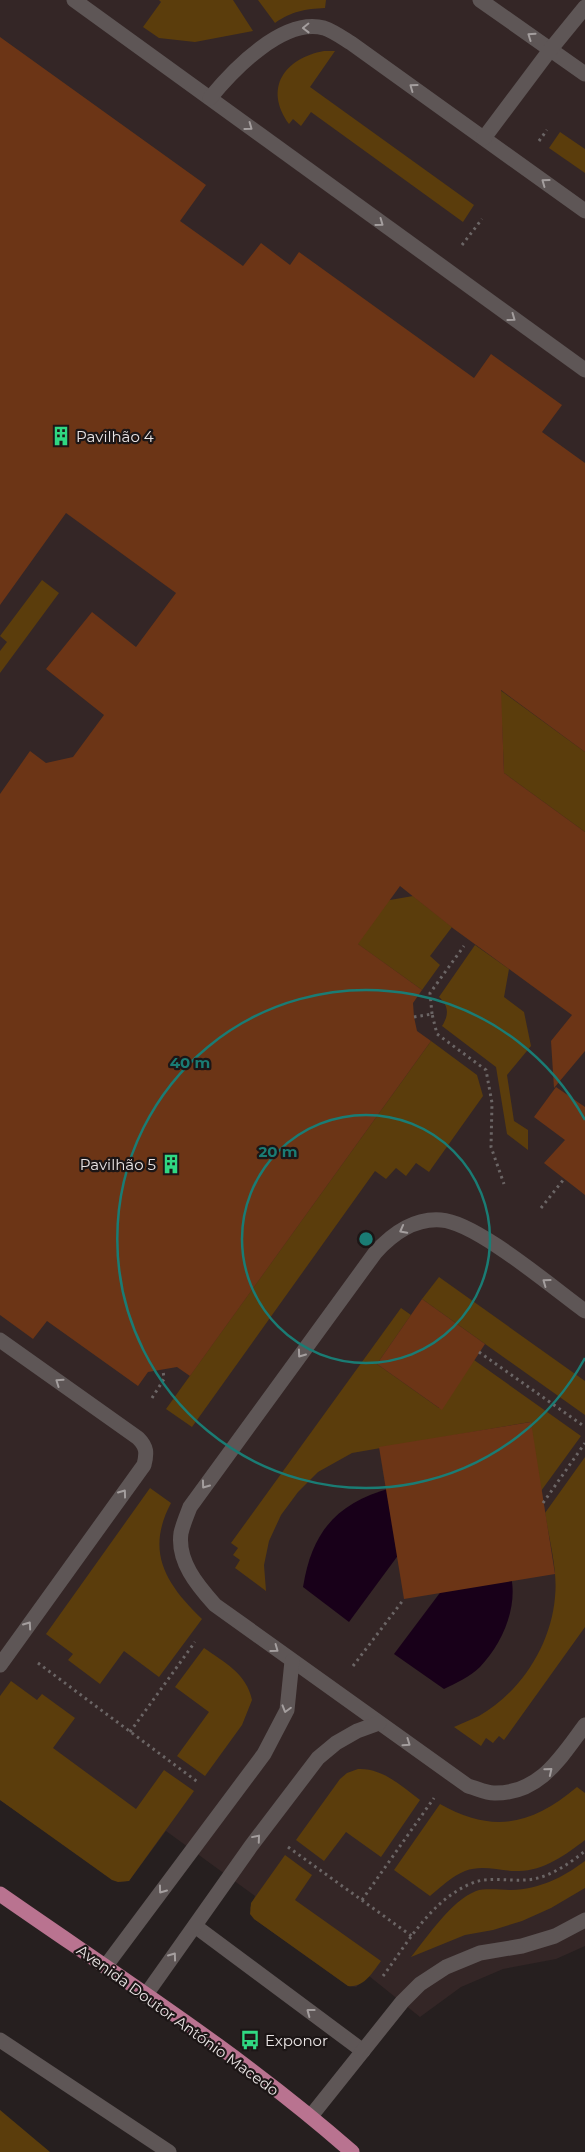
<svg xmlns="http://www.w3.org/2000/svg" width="585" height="2152" font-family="Montserrat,sans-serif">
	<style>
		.built { fill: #342626 }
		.green { fill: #5b3d0c }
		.water { fill: #180019 }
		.building { fill: #6c3516 }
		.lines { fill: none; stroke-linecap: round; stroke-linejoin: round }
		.path { stroke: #6b6565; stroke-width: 3; stroke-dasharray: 2.5 4; stroke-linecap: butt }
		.minor { stroke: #5e5656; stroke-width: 15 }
		.major { stroke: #b97390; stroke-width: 15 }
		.oneway { stroke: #a49e9e }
		.ring { fill: none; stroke: #1a7c74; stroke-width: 2.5 }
		.labels { text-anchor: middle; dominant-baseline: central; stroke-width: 4.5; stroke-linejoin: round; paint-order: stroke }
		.poi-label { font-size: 15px; fill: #eae5e5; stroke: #1c1616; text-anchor: start }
		.street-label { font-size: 15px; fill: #eae5e5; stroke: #1c1616 }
		.centre { fill: #1a7c74; stroke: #1c1616; stroke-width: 2.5 }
		.ring-label { font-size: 15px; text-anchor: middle; font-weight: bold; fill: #1a7c74; stroke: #1c1616; stroke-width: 4.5; stroke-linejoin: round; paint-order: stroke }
	</style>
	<rect width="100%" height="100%" fill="#261f1f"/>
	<polygon class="built" points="0,0 585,0 585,1946 556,1959 503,1969 461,1987 420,2017 369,1976 356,1987 348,1986 254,1919 250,1908 255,1896 166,1831 129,1881 118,1882 0,1800"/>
	<g class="green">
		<polygon points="159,0 233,0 253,31 195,42 159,38 143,27 161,2"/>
		<path d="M258 0H326L325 8C305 9 292 11 275 23Z"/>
		<path d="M324 51H335L310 87 474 205 463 222 311 112 301 126 293 119 289 124C263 88 285 58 324 51Z"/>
		<polygon points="560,132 585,149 585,173 549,148"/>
		<polygon points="42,580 59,593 0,673 0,651 7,642 0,636"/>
		<polygon points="481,676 585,752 585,832 504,773 502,725 496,718"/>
		<polygon points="413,896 452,927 430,956 440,965 422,990 327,922 390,900"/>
		<path d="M475 945 509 969 504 997 524 1012 531 1046 507 1075 514 1121 528 1130V1150L507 1134 496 1067 442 1026C449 1015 449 1006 439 997Z"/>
		<polygon points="431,1041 477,1075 483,1096 429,1172 416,1163 406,1176 396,1168 386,1179 375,1171 192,1427 166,1409"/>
		<polygon points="439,1277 585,1381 585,1415 422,1299"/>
		<polygon points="401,1308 411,1315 377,1364 439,1408 474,1360 581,1436 541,1491 530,1422 352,1453 318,1472 298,1492 281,1515 269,1541 264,1565 266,1591 235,1568 240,1560 233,1555 238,1548 231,1543"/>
		<path d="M585 1457V1627L504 1740 499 1736 493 1743 486 1738 481 1746 454 1727C462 1723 471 1720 479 1716 521 1692 551 1645 555 1597 558 1570 549 1540 545 1513Z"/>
		<path d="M150 1488 171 1503C145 1552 166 1584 202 1619L159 1677 124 1651 100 1684 68 1660 73 1654 46 1634Z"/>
		<path d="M204 1648C224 1662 247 1674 252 1700L242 1725 205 1776 177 1756 209 1712 175 1687Z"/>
		<polygon points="11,1681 37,1700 42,1694 75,1718 53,1748 136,1809 164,1770 194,1791 129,1881 118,1882 112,1880 0,1800 0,1696"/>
		<path d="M358 1769C383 1768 401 1786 420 1800L381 1857 346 1832 324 1861 296 1840 340 1779 347 1773Z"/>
		<path d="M577 1787 585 1793V1840C567 1854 543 1871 519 1871 501 1872 484 1864 465 1871 452 1876 441 1887 430 1896L394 1870 440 1804C493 1834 532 1825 577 1787Z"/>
		<path d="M285 1855 312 1875 295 1900 381 1961C372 1973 364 1988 348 1986L254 1919 250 1914 251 1903Z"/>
		<path d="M585 1861V1888L551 1908 522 1921 493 1930 465 1935 411 1957C428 1936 451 1901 476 1891 485 1888 501 1890 511 1890 540 1889 562 1878 585 1861Z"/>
		<polygon points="0,2110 50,2152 0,2152"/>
	</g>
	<g class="water">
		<path d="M391 1488 444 1493 349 1622 303 1587C312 1531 337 1503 391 1488Z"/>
		<path d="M490 1526C497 1541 508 1559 511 1576 518 1608 502 1644 480 1667 470 1677 456 1683 444 1689L394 1654Z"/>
	</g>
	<g class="building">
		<polygon points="0,37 206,185 180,221 243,266 261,243 290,265 299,252 474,378 491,354 562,405 542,432 585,463 585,752 501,690 504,773 585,832 585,1051 554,1088 551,1041 572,1015 454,929 400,886 358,944 422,990 413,1003 414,1017 417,1031 431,1041 190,1376 177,1367 148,1372 138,1386 47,1321 33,1339 0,1315 0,794 30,751 46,763 73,757 104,715 46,669 92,612 136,647 176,593 66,513 0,605"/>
		<polygon points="556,1087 585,1107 585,1195 544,1163 565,1140 534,1117"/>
		<polygon points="422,1299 485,1344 442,1410 377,1364"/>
		<polygon points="531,1422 555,1574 404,1599 379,1447"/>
	</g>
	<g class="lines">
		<g class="path">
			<polyline points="539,141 547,130"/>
			<polyline points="462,245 482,219"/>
			<polyline points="432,1014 430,993 464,946"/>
			<polyline points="414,1017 432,1014 437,1034 486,1070 492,1103 491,1147 504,1184"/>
			<polyline points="541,1208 564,1179"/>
			<polyline points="479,1352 585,1427"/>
			<polyline points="152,1398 164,1379 163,1370"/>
			<polyline points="543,1503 585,1443"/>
			<polyline points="38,1663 199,1783"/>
			<polyline points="353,1666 404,1599"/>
			<polyline points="130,1732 195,1642"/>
			<polyline points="288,1847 413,1937"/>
			<polyline points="362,1900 434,1798"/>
			<path d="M383 1976C409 1941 432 1898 475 1882 490 1877 508 1881 524 1880 546 1880 569 1864 585 1851"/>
		</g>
		<g class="minor">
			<polyline points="74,0 585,370"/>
			<polyline points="480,0 585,74"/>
			<path d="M210 98C233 70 283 17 324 28 333 31 343 38 351 43L585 211"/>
			<polyline points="484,138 550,50 585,7"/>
			<path d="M585 1311C553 1288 476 1222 441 1220 414 1218 392 1234 375 1253L190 1507C187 1515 183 1524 181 1533 177 1561 197 1585 215 1605L468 1786C476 1788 486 1793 494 1793 540 1794 561 1757 585 1725"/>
			<path d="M0 1340 138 1438C147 1447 147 1453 144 1465L0 1665"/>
			<polyline points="195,1926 363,2051"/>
			<polyline points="105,1967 264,1754 287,1710 292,1661"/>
			<polyline points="145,1996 251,1846 318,1758 336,1743 357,1731 379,1723"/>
			<polyline points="0,2040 169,2152"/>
			<polyline points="311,2116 402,2002 420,1984 446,1967 480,1953 522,1946 555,1936 585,1920"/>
		</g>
		<path class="major" d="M0 1894C119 1977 243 2056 352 2152"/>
	</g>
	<defs><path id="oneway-chevron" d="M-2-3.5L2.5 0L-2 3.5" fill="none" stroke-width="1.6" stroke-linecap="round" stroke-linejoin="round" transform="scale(1.25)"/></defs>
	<g class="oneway">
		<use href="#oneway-chevron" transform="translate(306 28) rotate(179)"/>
		<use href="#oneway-chevron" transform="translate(531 36) rotate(-145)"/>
		<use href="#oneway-chevron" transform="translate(413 87) rotate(-144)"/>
		<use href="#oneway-chevron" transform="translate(249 127) rotate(36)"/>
		<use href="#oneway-chevron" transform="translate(545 182) rotate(-144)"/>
		<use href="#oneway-chevron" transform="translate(380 223) rotate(36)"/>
		<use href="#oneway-chevron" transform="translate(512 318) rotate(36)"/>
		<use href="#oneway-chevron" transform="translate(403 1230) rotate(152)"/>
		<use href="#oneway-chevron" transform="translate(546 1282) rotate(-144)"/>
		<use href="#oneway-chevron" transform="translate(301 1354) rotate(126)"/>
		<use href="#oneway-chevron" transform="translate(59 1382) rotate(-145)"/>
		<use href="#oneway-chevron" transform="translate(205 1485) rotate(126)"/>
		<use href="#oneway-chevron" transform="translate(123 1493) rotate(-54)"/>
		<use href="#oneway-chevron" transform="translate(28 1625) rotate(-55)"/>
		<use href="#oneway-chevron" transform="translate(275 1649) rotate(36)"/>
		<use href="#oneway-chevron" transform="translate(286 1709) rotate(106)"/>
		<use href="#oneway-chevron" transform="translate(407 1743) rotate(35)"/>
		<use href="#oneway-chevron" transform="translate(549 1771) rotate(-39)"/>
		<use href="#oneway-chevron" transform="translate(257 1838) rotate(-50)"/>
		<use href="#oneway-chevron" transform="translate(162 1890) rotate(126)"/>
		<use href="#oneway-chevron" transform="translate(173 1956) rotate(-54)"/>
		<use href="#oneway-chevron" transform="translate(310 2012) rotate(-143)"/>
	</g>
	<g class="ring">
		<circle cx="366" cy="1239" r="124"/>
		<path d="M585 1358A249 249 0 1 1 585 1120"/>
	</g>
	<defs>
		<symbol id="building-bare" viewBox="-9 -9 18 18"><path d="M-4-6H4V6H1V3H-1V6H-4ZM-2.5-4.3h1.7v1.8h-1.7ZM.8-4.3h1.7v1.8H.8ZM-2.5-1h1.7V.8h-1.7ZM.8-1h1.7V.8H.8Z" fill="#30d882" stroke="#1c1616" stroke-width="2.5" paint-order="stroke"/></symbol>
		<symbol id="bus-bare" viewBox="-9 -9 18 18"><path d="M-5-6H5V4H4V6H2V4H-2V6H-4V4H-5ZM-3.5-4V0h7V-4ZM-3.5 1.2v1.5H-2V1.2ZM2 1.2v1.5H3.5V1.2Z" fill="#30d882" stroke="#1c1616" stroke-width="2.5" paint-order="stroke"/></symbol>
	</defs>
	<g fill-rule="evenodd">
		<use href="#building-bare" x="47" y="422" width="28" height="28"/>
		<use href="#building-bare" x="157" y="1150" width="28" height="28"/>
		<use href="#bus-bare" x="236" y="2026" width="28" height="28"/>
	</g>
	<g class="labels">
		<g class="poi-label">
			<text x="76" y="436">Pavilhão 4</text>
			<text x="156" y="1164" text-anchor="end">Pavilhão 5</text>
			<text x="265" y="2040">Exponor</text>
		</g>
		<g class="street-label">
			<text transform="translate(178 2020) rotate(36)">Avenida Doutor António Macedo</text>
		</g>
	</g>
	<circle cx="366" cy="1239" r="8" class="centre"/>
	<g class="ring-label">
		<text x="190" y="1068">40 m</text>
		<text x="278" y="1157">20 m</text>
	</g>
</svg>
